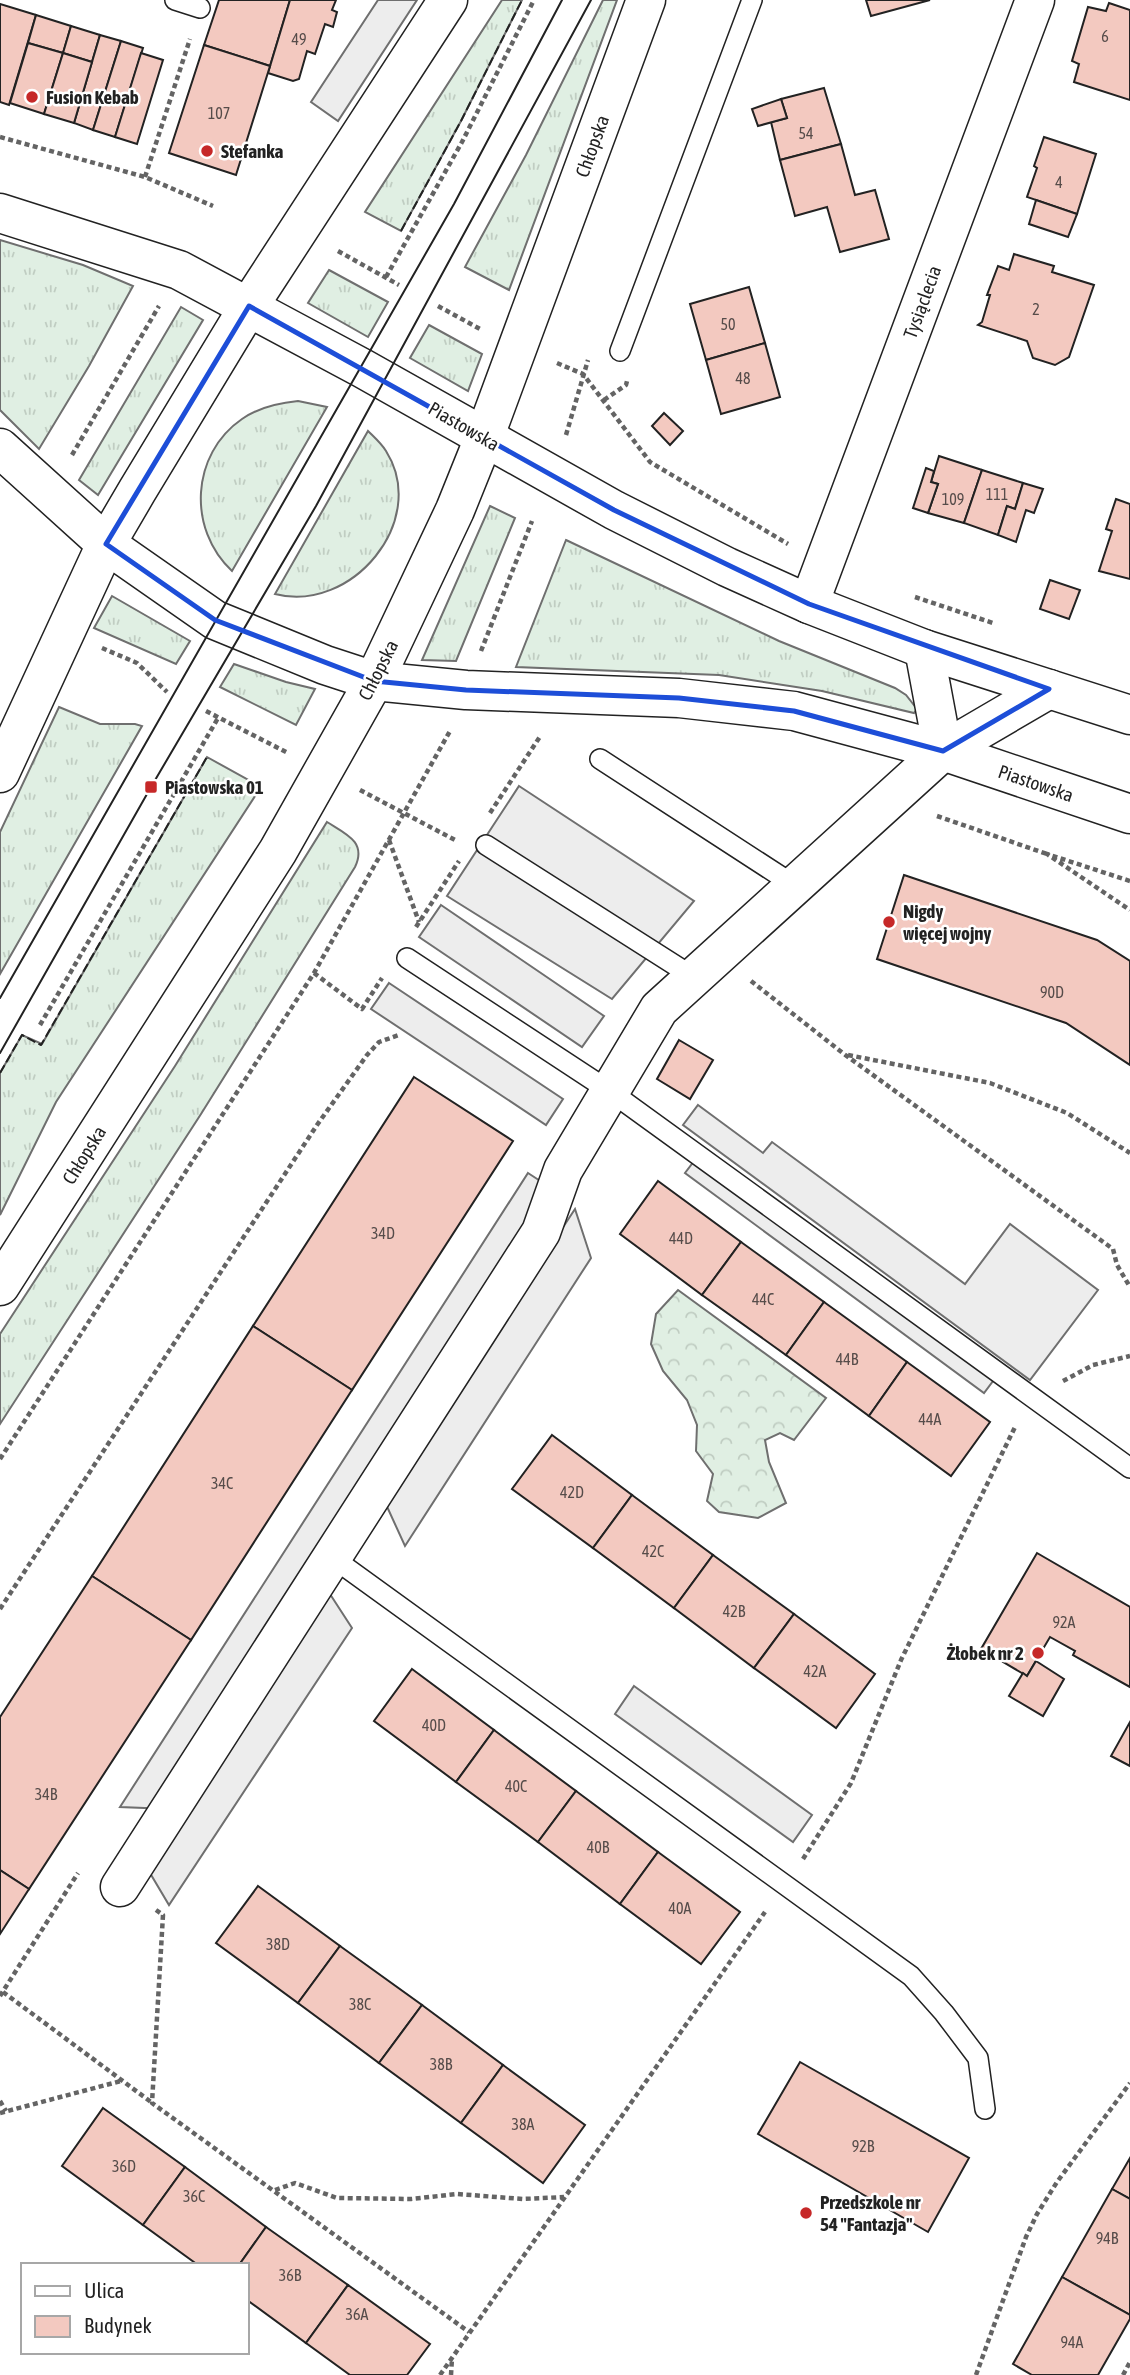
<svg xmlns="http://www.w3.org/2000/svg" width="1130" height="2375" font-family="'Asap Condensed',sans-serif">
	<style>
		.grass { fill: url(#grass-tufts); stroke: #6f6f6f; stroke-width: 2 }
		.forest { fill: url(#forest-crowns); stroke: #6f6f6f; stroke-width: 2 }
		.parking { fill: #ededed; stroke: #6f6f6f; stroke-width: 2 }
		.building { fill: #f3c9c0; stroke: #222; stroke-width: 2 }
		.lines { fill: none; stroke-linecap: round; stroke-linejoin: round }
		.lane-casing { stroke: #222; stroke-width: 22 }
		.street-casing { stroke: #222; stroke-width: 41 }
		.secondary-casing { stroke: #222; stroke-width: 41 }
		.path { stroke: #646464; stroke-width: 4.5; stroke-dasharray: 5 3.5; stroke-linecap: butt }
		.lane { stroke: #fff; stroke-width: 19 }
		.street { stroke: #fff; stroke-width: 38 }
		.secondary { stroke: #fff; stroke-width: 38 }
		.tram { stroke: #222; stroke-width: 2 }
		.fence { stroke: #222; stroke-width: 2; stroke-dasharray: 9 3.5; stroke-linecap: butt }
		.marked { fill: none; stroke: #1d4ed8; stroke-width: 5; stroke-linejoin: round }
		.poi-dot { fill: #c62828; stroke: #fff; stroke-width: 2.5 }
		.labels { text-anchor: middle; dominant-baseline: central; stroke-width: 5; stroke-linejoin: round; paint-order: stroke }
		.number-label { font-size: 16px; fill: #564c4a }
		.poi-label { font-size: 19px; font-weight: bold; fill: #222; stroke: #fff; text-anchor: start }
		.street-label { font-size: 19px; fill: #222; stroke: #fff }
	</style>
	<defs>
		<pattern id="grass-tufts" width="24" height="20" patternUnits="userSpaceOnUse" patternTransform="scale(1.75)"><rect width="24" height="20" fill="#e0efe3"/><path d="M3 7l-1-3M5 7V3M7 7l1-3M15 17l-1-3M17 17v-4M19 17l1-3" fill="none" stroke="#c0cdc2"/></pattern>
		<pattern id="forest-crowns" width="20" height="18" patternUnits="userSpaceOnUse" patternTransform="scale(1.75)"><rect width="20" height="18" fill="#e0efe3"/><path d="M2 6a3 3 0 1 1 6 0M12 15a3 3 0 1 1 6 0" fill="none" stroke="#c0cdc2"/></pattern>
	</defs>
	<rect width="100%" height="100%" fill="#fff"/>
	<g class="grass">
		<polygon points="502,0 522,0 461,121 401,231 365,212"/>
		<polygon points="603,0 617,0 509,290 465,267 526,155"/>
		<polygon points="0,240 83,265 133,286 89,366 39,449 0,410"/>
		<polygon points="329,270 388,302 368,337 308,303"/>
		<polygon points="181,307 203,320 98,495 79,480"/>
		<polygon points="429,325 482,354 468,391 410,358"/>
		<path d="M298 401 327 407 232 571C187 529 191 454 242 419 259 407 278 403 298 401Z"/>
		<path d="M368 431C374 437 381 443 386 451 430 521 351 614 275 594Z"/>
		<polygon points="490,506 515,518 456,661 422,660"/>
		<polygon points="566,540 779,641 895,688 906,695 917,709 914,713 822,691 719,675 516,667"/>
		<polygon points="112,596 190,641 176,664 94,628"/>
		<polygon points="234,664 286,682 315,689 296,725 220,687"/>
		<polygon points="59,707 100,724 135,724 142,726 0,974 0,832"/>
		<polygon points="207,757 261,787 56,1102 0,1215 0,1073 22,1035 42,1044"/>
		<path d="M327 822C346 834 367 842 355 867L201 1114 0 1424V1334L175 1066Z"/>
	</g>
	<polygon class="forest" points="678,1290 826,1398 794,1440 780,1433 765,1440 769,1462 786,1503 758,1518 719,1512 707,1501 713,1474 696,1451 697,1425 687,1400 663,1371 651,1344 656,1314"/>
	<g class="parking">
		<polygon points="378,0 417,0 338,121 311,102"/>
		<polygon points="519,786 694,901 612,999 447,896"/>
		<polygon points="441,905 604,1016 582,1047 419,937"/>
		<polygon points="389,983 563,1099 546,1125 371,1009"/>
		<polygon points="698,1105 763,1153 772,1142 965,1284 1010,1224 1098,1290 1030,1380 683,1125"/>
		<polygon points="698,1156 999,1373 984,1393 685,1173"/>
		<polygon points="528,1173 554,1190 170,1809 120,1807"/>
		<polygon points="575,1209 591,1258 405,1546 384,1500"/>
		<polygon points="328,1591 352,1628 169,1905 147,1868"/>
		<polygon points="634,1686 812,1815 793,1842 615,1714"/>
	</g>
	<g class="building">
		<polygon points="219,0 290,0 270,66 204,45"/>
		<polygon points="290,0 336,0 332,10 337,12 333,27 325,24 315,54 307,51 299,79 293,81 268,73"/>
		<polygon points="866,0 930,0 871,16"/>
		<polygon points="1109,3 1130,10 1130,100 1074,82 1079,64 1072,61 1088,7 1106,11"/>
		<polygon points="0,4 36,15 9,105 0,102"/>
		<polygon points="36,15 71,26 63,53 28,43"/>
		<polygon points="71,26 100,35 92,62 63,53"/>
		<polygon points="100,35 121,41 93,130 74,123"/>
		<polygon points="121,41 143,48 115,137 93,130"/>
		<polygon points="28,43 63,53 44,114 10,103"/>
		<polygon points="204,45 270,66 236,175 169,153"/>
		<polygon points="63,53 92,62 74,123 44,114"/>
		<polygon points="141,53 163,60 137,144 115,137"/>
		<polygon points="824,88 841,144 780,160 771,122 787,118 781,99"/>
		<polygon points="781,99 787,118 758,126 752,109"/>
		<polygon points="1044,137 1096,154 1077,214 1027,197 1037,168 1034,166"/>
		<polygon points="841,144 855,195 875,190 889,239 840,252 827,207 795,216 780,160"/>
		<polygon points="1036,200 1077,214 1068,237 1029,224"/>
		<polygon points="1014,254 1054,266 1052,272 1094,285 1069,357 1055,365 1033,358 1027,341 978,325 982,322 990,295 987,295 998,266 1009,270"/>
		<polygon points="749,287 765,343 706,360 690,304"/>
		<polygon points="765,343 780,397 721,414 706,360"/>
		<polygon points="664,413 683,431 670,445 652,426"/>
		<polygon points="939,456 982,470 964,523 928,513 938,484 931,482"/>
		<polygon points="926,468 934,471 931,482 938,484 928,513 913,508"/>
		<polygon points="982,470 1023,483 1015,509 1007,506 998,535 964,523"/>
		<polygon points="1023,483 1043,489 1034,513 1026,510 1016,542 998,535 1007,506 1015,509"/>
		<polygon points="1116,499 1130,504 1130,579 1099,571 1112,531 1106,529"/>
		<polygon points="1050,580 1080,590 1069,619 1040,609"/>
		<polygon points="904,875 1097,940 1130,961 1130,1065 1066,1023 877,959"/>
		<polygon points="679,1040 713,1060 690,1099 657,1079"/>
		<polygon points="414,1077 513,1141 352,1390 253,1326"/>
		<polygon points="658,1181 741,1242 702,1295 620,1234"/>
		<polygon points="741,1242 824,1302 786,1355 702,1295"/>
		<polygon points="824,1302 907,1362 869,1416 786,1355"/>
		<polygon points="253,1326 352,1390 191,1640 92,1576"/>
		<polygon points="907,1362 990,1422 951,1476 869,1416"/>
		<polygon points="552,1435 632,1495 593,1548 512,1489"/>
		<polygon points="632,1495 713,1555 674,1608 593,1548"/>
		<polygon points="1037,1553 1130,1607 1130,1687 1073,1655 1075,1651 1050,1637 1027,1676 981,1649"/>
		<polygon points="713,1555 794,1614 754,1668 674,1608"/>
		<polygon points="92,1576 191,1640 29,1889 0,1870 0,1717"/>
		<polygon points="794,1614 875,1674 836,1728 754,1668"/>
		<polygon points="1036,1661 1064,1679 1043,1716 1009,1696 1023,1673 1027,1676"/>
		<polygon points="412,1669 494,1730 456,1782 374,1721"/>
		<polygon points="1130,1722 1130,1766 1111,1756"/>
		<polygon points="494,1730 576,1791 538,1842 456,1782"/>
		<polygon points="576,1791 658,1852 620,1904 538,1842"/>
		<polygon points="658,1852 740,1912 701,1964 620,1904"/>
		<polygon points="0,1870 29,1889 0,1934"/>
		<polygon points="258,1886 340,1946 298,2003 216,1943"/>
		<polygon points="340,1946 422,2005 379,2063 298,2003"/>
		<polygon points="422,2005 503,2065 461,2123 379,2063"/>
		<polygon points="800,2062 969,2158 928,2232 758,2134"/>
		<polygon points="503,2065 585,2125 543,2183 461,2123"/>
		<polygon points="103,2108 185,2167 143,2225 62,2166"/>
		<polygon points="1130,2158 1130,2199 1112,2189"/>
		<polygon points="185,2167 266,2227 239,2265 198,2265 143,2225"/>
		<polygon points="1112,2189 1130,2199 1130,2315 1062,2277"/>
		<polygon points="266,2227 348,2285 306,2343 247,2300 247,2265 239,2265"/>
		<polygon points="1062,2277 1130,2315 1130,2319 1098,2375 1032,2375 1013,2364"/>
		<polygon points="348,2285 430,2344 407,2375 350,2375 306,2343"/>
	</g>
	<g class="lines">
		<defs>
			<g id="lane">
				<polyline points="175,0 200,8"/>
				<polyline points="620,351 752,0"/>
				<polyline points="600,759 794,885"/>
				<polyline points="486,845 692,976"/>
				<polyline points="407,958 611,1092 1130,1468"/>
				<polyline points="333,1558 911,1976 944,2013 978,2058 985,2109"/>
			</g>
			<g id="street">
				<polyline points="809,604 1035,0"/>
				<polyline points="924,649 943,751"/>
				<polyline points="120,1887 541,1232 563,1170 659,1009 943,751 1049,689"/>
			</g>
			<g id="secondary">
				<polyline points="0,213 179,270 362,368 614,510 727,567 809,604 924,649 1130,715"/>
				<polyline points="0,448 106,544 215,620 325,665 374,681 466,690 679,698 794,711 943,751 1130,814"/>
				<polyline points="0,773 106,544 137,491 249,306 448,0"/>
				<polyline points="0,1286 278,851 374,681 455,510 484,438 646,0"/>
			</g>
		</defs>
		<use href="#lane" class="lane-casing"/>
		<use href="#street" class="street-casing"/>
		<use href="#secondary" class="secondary-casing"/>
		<g class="path">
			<polyline points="0,137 145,177 213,206"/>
			<polyline points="145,177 190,39"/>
			<polyline points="338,251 399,285"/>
			<polyline points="386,277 462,142 534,0"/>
			<polyline points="438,306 480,329"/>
			<polyline points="557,363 583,374 650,462 788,544"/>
			<polyline points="604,400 626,385 627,381"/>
			<polyline points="566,435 588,360"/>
			<polyline points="72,455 159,306"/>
			<polyline points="915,597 993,623"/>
			<polyline points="102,648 137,663 167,692"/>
			<polyline points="481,651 532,521"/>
			<polyline points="206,711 288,753"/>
			<polyline points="360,790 455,840"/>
			<polyline points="490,813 541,735"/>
			<polyline points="937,816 1047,854"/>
			<polyline points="389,840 419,922"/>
			<polyline points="1130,881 1047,854 1130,910"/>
			<polyline points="416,927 459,861"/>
			<polyline points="314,973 362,1009 382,978"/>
			<polyline points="751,981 844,1054 1113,1249 1117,1265 1130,1287"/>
			<polyline points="40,1025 218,718"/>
			<polyline points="848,1055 990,1083 1067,1113 1130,1153"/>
			<polyline points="1063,1381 1093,1365 1130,1356"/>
			<polyline points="0,1459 314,973 450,731"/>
			<polyline points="0,1609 317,1125 367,1055 379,1042 399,1035"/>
			<polyline points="803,1859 851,1783 901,1660 1016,1425"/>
			<polyline points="156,1910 163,1915 152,2103 469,2332"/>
			<polyline points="3,1992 151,2102"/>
			<polyline points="0,1996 78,1873"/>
			<polyline points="0,2101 6,2111"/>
			<polyline points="0,2113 121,2081"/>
			<polyline points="275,2190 295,2183 337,2198 411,2199 457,2194 523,2199 564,2197"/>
			<polyline points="440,2375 765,1912"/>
			<polyline points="451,2375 452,2358"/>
			<polyline points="976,2375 1026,2237 1037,2214 1057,2182 1130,2083"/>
			<polyline points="1123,2375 1130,2362"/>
		</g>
		<use href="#lane" class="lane"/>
		<use href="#street" class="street"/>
		<use href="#secondary" class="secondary"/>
		<g class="tram">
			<polyline points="0,998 454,204 562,0"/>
			<polyline points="0,1053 151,787 316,506 591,0"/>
		</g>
		<g class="fence">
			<polyline points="401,231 461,121 522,0"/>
			<polyline points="0,1073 22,1035 41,1045 207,757"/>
		</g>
	</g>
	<path class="marked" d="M249 306 614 510 809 604 1049 689 943 751 794 711 679 698 466 690 374 681 215 620 106 544Z"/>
	<g class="poi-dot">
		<circle cx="32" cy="97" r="7"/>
		<circle cx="207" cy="151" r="7"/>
		<rect x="144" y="780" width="14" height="14" rx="3.5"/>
		<circle cx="889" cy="922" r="7"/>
		<circle cx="1038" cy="1653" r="7"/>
		<circle cx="806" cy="2213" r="7"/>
	</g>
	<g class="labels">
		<g class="number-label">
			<text x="1105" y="36">6</text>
			<text x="299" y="39">49</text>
			<text x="219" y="113">107</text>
			<text x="806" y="133">54</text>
			<text x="1059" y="182">4</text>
			<text x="1036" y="309">2</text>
			<text x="728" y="324">50</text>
			<text x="743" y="378">48</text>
			<text x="997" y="494">111</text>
			<text x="953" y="499">109</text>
			<text x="1052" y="992">90D</text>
			<text x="383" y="1233">34D</text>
			<text x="681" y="1238">44D</text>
			<text x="763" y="1299">44C</text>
			<text x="847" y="1359">44B</text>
			<text x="930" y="1419">44A</text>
			<text x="222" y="1483">34C</text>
			<text x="572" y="1492">42D</text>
			<text x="653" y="1551">42C</text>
			<text x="734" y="1611">42B</text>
			<text x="1064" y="1622">92A</text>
			<text x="815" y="1671">42A</text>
			<text x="434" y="1725">40D</text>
			<text x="516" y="1786">40C</text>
			<text x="46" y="1794">34B</text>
			<text x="598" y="1847">40B</text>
			<text x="680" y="1908">40A</text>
			<text x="278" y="1944">38D</text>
			<text x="360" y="2004">38C</text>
			<text x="441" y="2064">38B</text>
			<text x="523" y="2124">38A</text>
			<text x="863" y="2146">92B</text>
			<text x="124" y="2166">36D</text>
			<text x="194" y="2196">36C</text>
			<text x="1107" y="2238">94B</text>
			<text x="290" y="2275">36B</text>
			<text x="357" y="2314">36A</text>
			<text x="1072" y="2342">94A</text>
		</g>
		<g class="poi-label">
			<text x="46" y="97">Fusion Kebab</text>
			<text x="221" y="151">Stefanka</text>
			<text x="165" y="787">Piastowska 01</text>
			<text x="903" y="911">Nigdy<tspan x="903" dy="22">więcej wojny</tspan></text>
			<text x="1024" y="1653" text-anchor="end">Żłobek nr 2</text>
			<text x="820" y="2202">Przedszkole nr<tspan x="820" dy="22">54 "Fantazja"</tspan></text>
		</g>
		<g class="street-label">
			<text transform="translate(592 146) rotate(-70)">Chłopska</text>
			<text transform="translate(922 302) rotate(-70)">Tysiąclecia</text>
			<text transform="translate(464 426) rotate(30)">Piastowska</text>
			<text transform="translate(378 670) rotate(-63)">Chłopska</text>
			<text transform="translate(1036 783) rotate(19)">Piastowska</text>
			<text transform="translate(84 1155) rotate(-58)">Chłopska</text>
		</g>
	</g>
	<rect x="21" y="2263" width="228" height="91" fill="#ffffff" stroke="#a7a7a7" stroke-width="2"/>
	<rect x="35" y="2286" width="35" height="10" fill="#ffffff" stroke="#a7a7a7" stroke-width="2"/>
	<text x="84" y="2298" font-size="21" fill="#222222">Ulica</text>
	<rect x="35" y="2316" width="35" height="21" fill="#f3c9c0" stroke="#a7a7a7" stroke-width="2"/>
	<text x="84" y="2333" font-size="21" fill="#222222">Budynek</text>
</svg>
